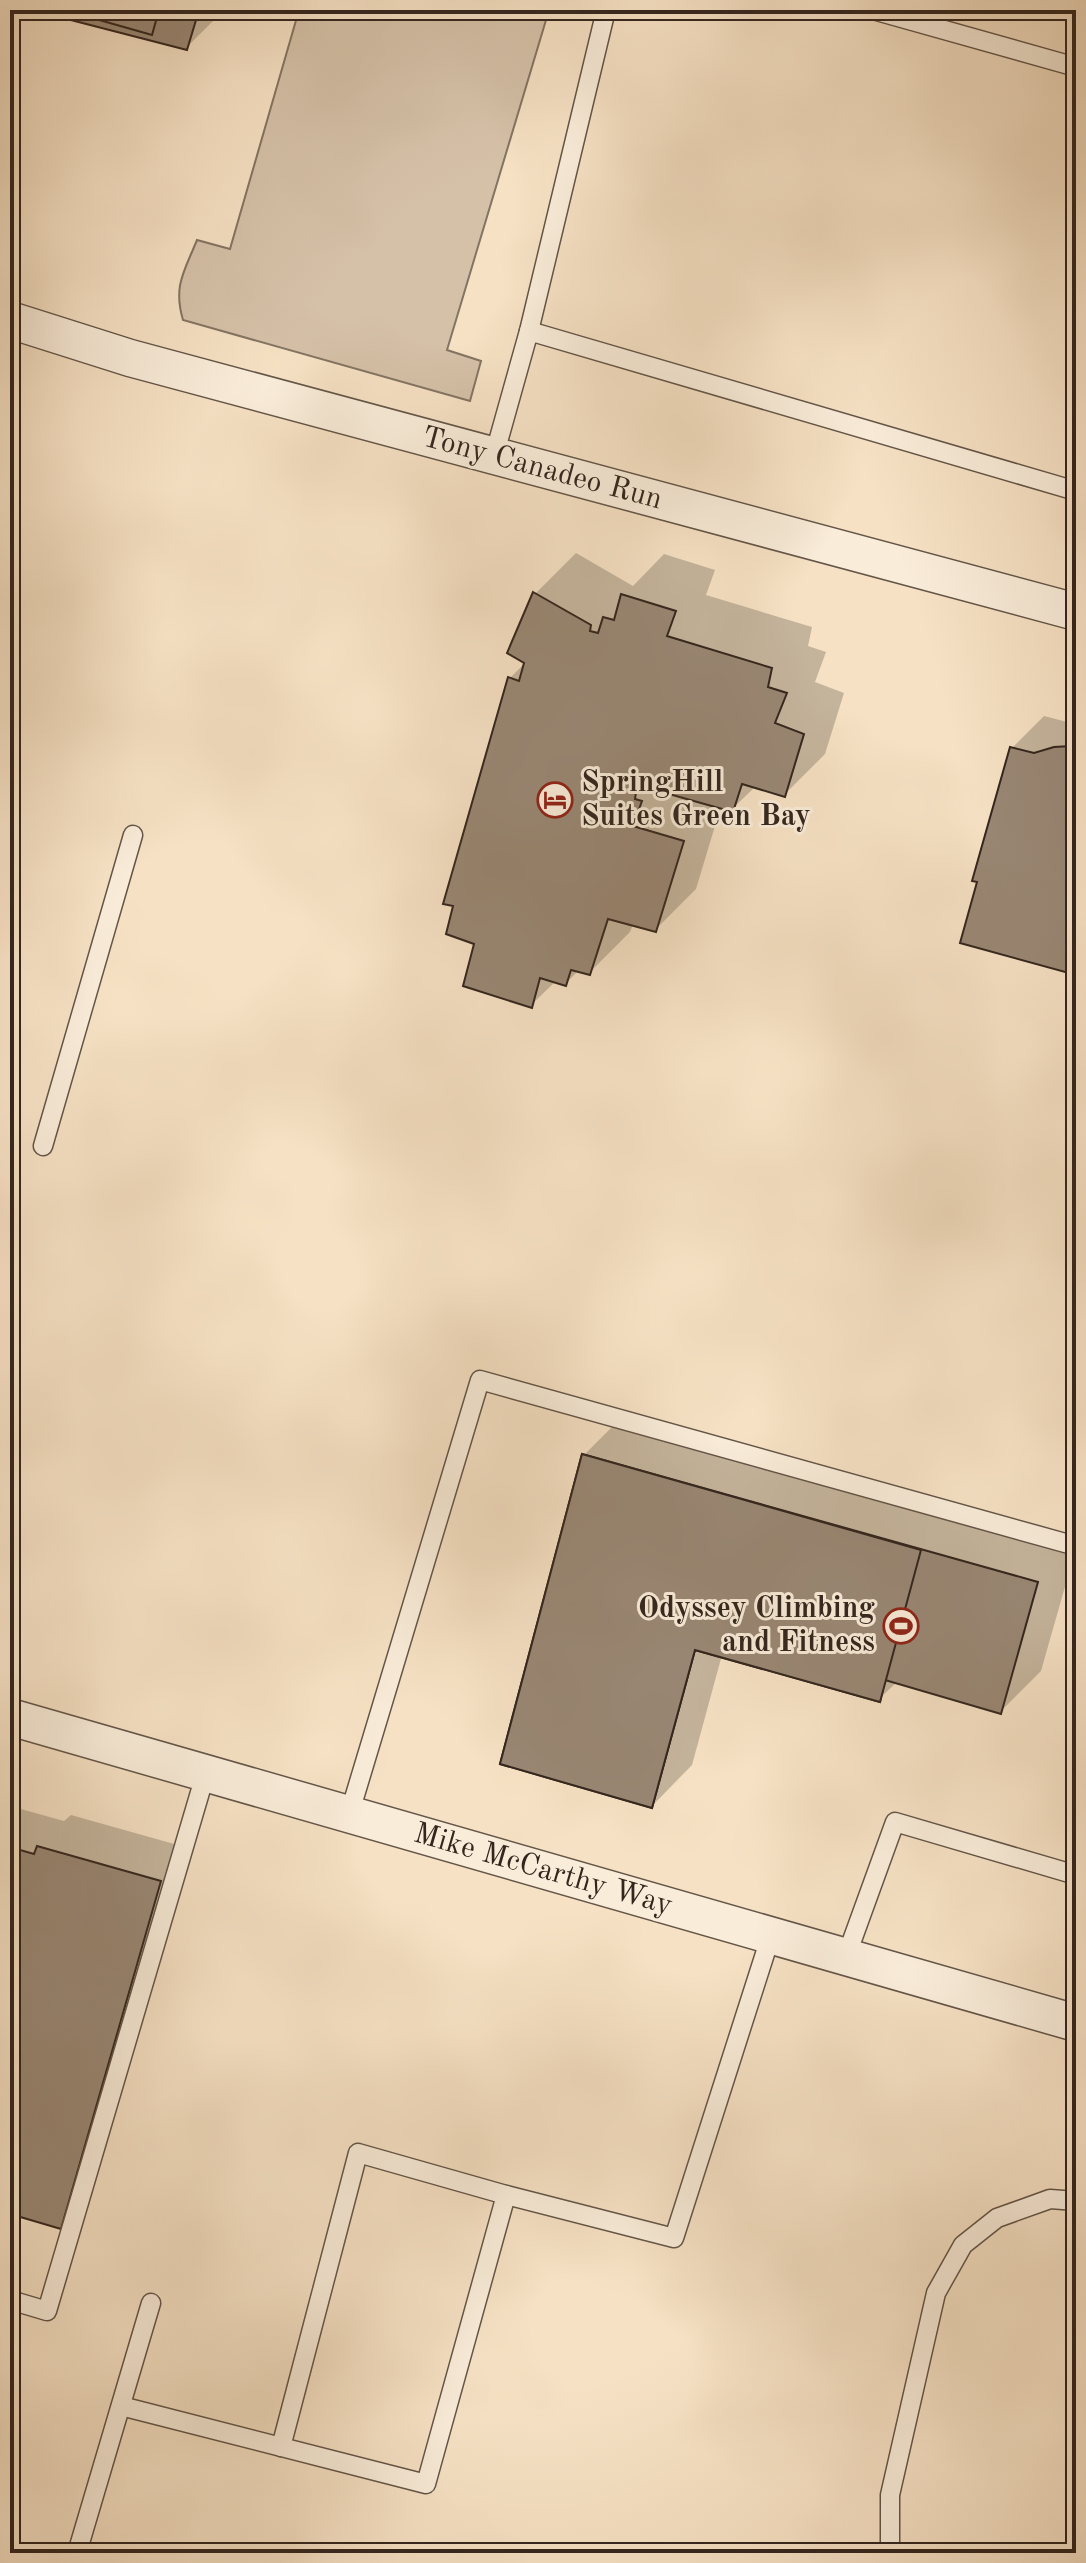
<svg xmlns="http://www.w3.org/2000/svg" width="1086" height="2563" font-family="'Old Standard TT',serif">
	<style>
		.green { fill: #d5c1a8; stroke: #847463; stroke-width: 2 }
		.shadow { fill: #0003 }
		.building { fill: #998774; stroke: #34261e; stroke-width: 2 }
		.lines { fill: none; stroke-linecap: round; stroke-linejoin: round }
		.service-casing { stroke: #645548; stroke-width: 21 }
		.minor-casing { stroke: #645548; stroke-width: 39 }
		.service { stroke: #f9ecd9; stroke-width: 18 }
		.minor { stroke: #f9ecd9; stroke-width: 36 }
		.labels { text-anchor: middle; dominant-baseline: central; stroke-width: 6; stroke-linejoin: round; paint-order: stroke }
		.street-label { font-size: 30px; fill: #34261e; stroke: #f9ecd9 }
		.poi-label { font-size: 30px; font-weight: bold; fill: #34261e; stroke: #f9ecd9; text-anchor: start }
	</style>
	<rect width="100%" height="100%" fill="#f6e1c4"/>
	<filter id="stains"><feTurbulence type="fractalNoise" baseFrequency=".0025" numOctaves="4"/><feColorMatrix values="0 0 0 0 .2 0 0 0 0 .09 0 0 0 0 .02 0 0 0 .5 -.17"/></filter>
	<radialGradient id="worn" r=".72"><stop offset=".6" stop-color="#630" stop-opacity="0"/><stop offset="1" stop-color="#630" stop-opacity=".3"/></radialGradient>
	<path class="green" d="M299 10H549L447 350 481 361 470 401 183 320C173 286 184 272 197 240L230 249Z"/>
	<g class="shadow">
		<polygon points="40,10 220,10 218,16 186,48"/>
		<polygon points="576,553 633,586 664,554 715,570 706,595 812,627 808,646 826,652 815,682 844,693 825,754 784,795 756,786 732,809 721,806 696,889 655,930 633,924 630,932 589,973 579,970 566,983 556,981 531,1005 477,943 455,905 445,902 510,678 526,662 535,594"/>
		<polygon points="1044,716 1067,722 1076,719 1076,973 1012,748"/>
		<polygon points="624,1415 1076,1548 1041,1671 1000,1712 897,1682 879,1699 722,1655 692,1765 652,1806 584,1455"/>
		<polygon points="10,1806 64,1821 71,1815 192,1849 92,2194 60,2226 10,2212"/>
	</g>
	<g class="building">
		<polygon points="32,10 199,10 187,50"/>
		<polygon points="64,10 159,10 152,35"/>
		<polygon points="533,592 591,625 590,631 598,633 603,617 614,620 621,594 676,611 667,636 772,668 768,687 787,693 775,723 804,734 785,797 742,784 733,812 637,785 635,799 642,801 633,826 684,841 656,932 608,919 590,975 571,970 566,986 540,978 532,1008 463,986 474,944 446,934 453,906 443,904 508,677 519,681 524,663 507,653"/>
		<polygon points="1071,746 1076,747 1076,975 960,943 977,882 972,881 1010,747 1034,753 1054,747"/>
		<polygon points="582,1454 1038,1582 1001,1714 885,1680 880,1702 695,1650 652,1808 500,1764"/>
		<polygon points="582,1454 921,1550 880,1702 695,1650 652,1808 500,1764"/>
		<polygon points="37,1846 161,1881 61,2229 10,2214 10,1847 34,1854"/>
	</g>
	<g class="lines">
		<defs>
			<g id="service">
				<polyline points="873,10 1076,67"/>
				<polyline points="529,331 606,10"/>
				<polyline points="494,456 529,331 1076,491"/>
				<polyline points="43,1146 133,835"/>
				<polyline points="349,1815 480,1380 1076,1546"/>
				<polyline points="846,1957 895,1822 1076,1875"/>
				<polyline points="10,2300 47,2311 206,1772"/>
				<polyline points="121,2406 426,2484 506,2195 674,2238 771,1935"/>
				<polyline points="281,2447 358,2153 506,2195"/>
				<polyline points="77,2553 151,2303"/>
				<polyline points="890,2553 890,2495 936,2293 963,2245 997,2218 1050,2199 1076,2201"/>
			</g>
			<g id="minor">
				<polyline points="10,320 130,358 1076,612"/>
				<polyline points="10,1717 1076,2023"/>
			</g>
		</defs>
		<use href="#service" class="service-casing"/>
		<use href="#minor" class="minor-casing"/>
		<use href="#service" class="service"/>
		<use href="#minor" class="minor"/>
	</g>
	<defs>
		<symbol id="hotel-ring" viewBox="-11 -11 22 22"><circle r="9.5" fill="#f9ecd9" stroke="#8f2418" stroke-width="1.5"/><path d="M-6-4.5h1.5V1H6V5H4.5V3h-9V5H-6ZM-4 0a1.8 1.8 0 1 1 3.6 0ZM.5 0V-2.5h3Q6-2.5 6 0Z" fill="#8f2418"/></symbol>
		<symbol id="stadium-ring" viewBox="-11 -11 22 22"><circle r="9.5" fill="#f9ecd9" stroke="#8f2418" stroke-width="1.5"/><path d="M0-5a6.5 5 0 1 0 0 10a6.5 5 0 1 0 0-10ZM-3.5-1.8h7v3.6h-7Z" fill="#8f2418"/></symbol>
	</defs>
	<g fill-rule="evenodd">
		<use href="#hotel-ring" x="535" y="780" width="40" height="40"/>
		<use href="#stadium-ring" x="881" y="1606" width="40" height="40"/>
	</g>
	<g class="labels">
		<g class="street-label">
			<text transform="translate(542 469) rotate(15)">Tony Canadeo Run</text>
			<text transform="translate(543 1870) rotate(16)">Mike McCarthy Way</text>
		</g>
		<g class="poi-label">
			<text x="581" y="783">SpringHill<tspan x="581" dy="34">Suites Green Bay</tspan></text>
			<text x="875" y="1609" text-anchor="end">Odyssey Climbing<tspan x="875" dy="34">and Fitness</tspan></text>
		</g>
	</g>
	<rect width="1086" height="2563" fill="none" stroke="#f6e1c4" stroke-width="40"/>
	<rect x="12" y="12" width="1062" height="2539" fill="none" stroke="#34261e" stroke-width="4"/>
	<rect x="20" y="20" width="1046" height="2523" fill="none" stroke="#34261e" stroke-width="2"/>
	<rect width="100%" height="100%" filter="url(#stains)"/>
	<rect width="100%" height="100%" fill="url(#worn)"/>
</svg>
